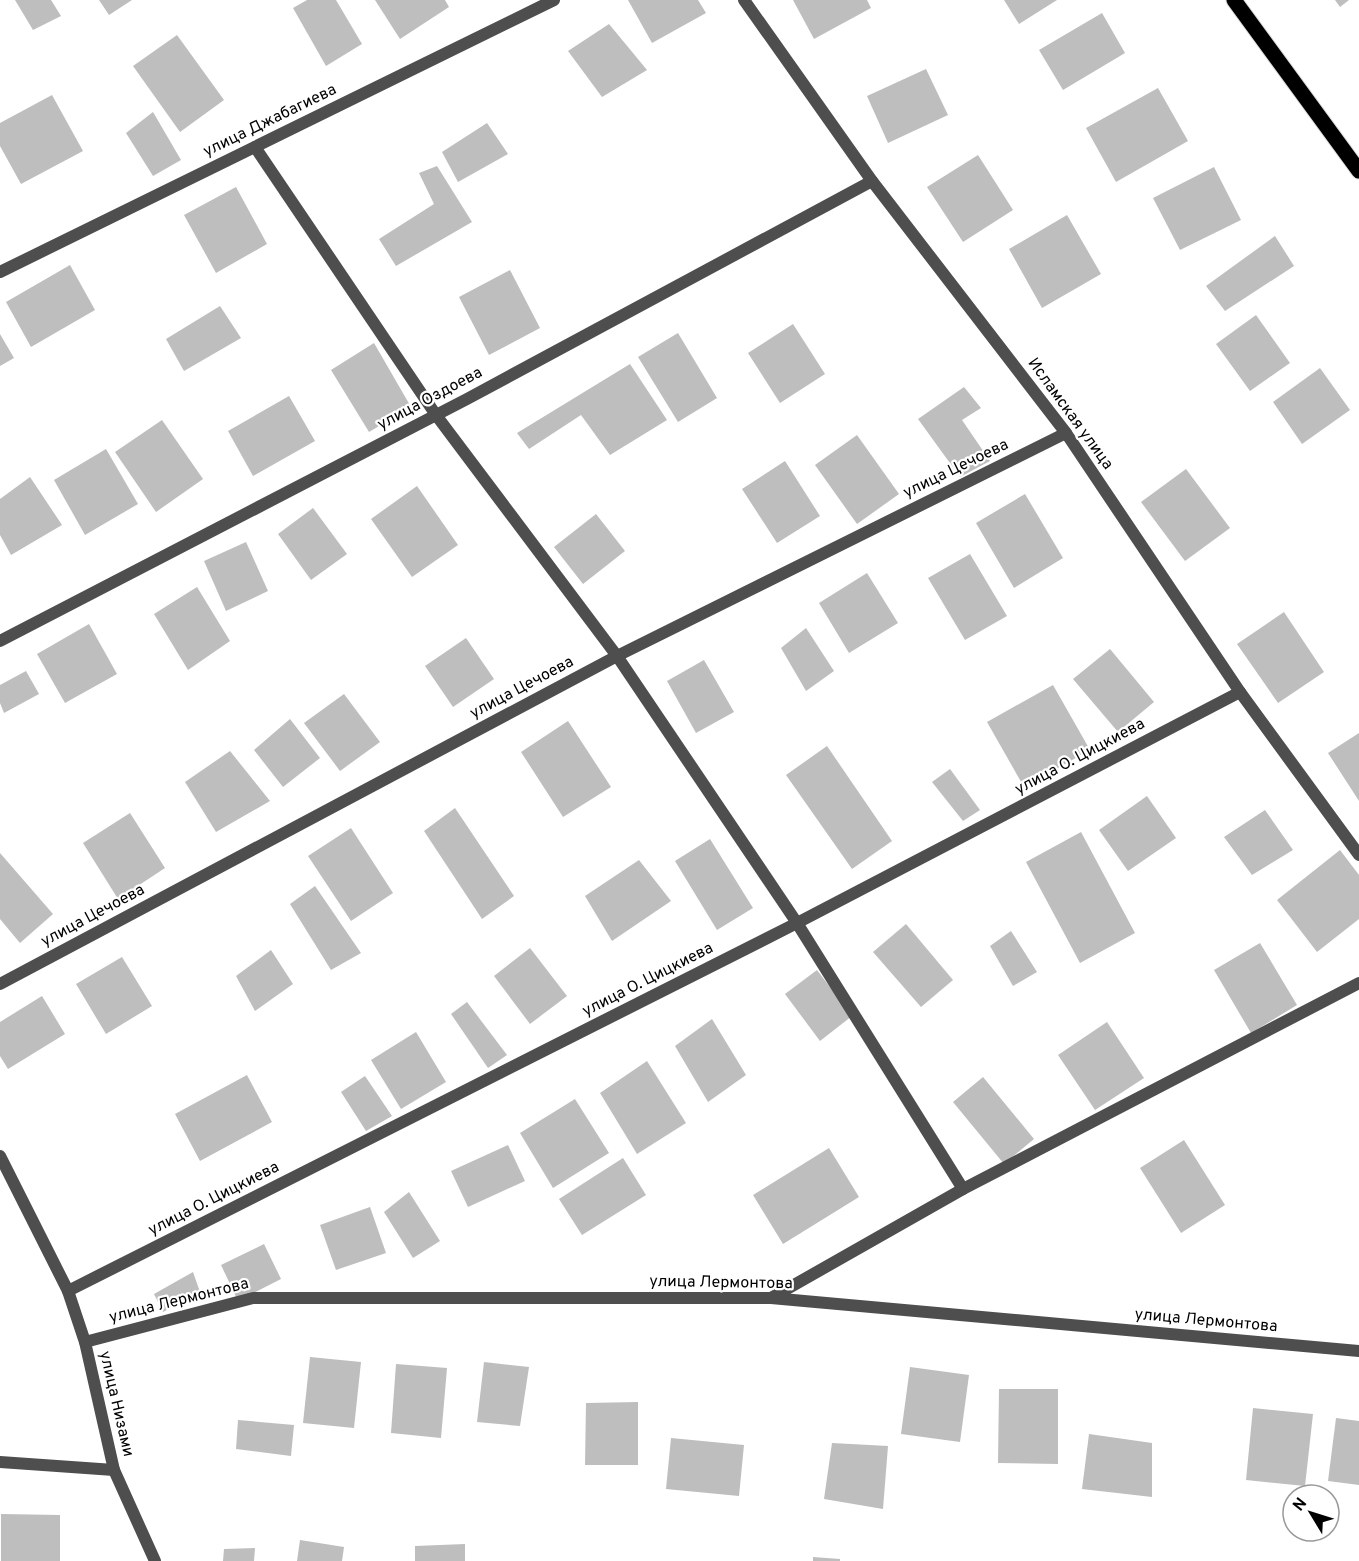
<svg xmlns="http://www.w3.org/2000/svg" width="1359" height="1561" font-family="Overpass,sans-serif">
	<style>
		.building { fill: #bebebe }
		.lines { fill: none; stroke-linecap: round; stroke-linejoin: round }
		.primary-casing { stroke: #dbdbdb; stroke-width: 17 }
		.street { stroke: #4e4e4e; stroke-width: 12 }
		.primary { stroke: #000; stroke-width: 15 }
		.labels { text-anchor: middle; dominant-baseline: central; stroke-width: 4.5; stroke-linejoin: round; paint-order: stroke }
		.street-label { font-size: 16px; fill: #000; stroke: #fff }
	</style>
	<rect width="100%" height="100%" fill="#fff"/>
	<g class="building">
		<polygon points="15,0 51,0 61,16 33,30"/>
		<polygon points="99,0 132,0 109,15"/>
		<polygon points="307,0 336,0 362,44 326,66 293,8"/>
		<polygon points="375,0 445,0 449,7 400,39"/>
		<polygon points="628,0 698,0 706,13 652,43"/>
		<polygon points="793,0 867,0 871,8 814,39"/>
		<polygon points="1004,0 1057,0 1019,24"/>
		<polygon points="1335,0 1349,0 1340,7"/>
		<polygon points="1102,13 1125,53 1063,90 1039,50"/>
		<polygon points="609,24 647,70 602,97 568,51"/>
		<polygon points="177,35 224,100 180,132 133,66"/>
		<polygon points="926,69 948,115 888,143 867,96"/>
		<polygon points="1158,88 1188,141 1116,182 1086,128"/>
		<polygon points="52,95 83,151 21,184 0,146 0,123"/>
		<polygon points="153,112 181,160 153,176 126,133"/>
		<polygon points="487,123 508,154 458,182 442,152"/>
		<polygon points="978,155 1013,210 963,242 927,187"/>
		<polygon points="437,166 472,222 396,266 379,239 434,204 419,173"/>
		<polygon points="1214,167 1241,220 1180,250 1153,198"/>
		<polygon points="236,187 267,244 216,273 184,215"/>
		<polygon points="1067,215 1101,274 1042,308 1009,249"/>
		<polygon points="1275,236 1294,266 1225,311 1206,286"/>
		<polygon points="70,265 95,310 31,347 6,302"/>
		<polygon points="510,270 540,328 489,355 459,297"/>
		<polygon points="220,306 241,338 184,371 166,339"/>
		<polygon points="1256,315 1290,363 1250,391 1216,344"/>
		<polygon points="793,324 825,374 780,403 748,353"/>
		<polygon points="678,333 717,398 678,422 638,357"/>
		<polygon points="0,334 14,358 0,366"/>
		<polygon points="374,343 411,407 369,432 331,370"/>
		<polygon points="630,364 667,420 610,455 581,415 529,449 517,433"/>
		<polygon points="1320,368 1350,410 1302,444 1273,402"/>
		<polygon points="964,387 981,408 962,420 990,461 960,477 918,419"/>
		<polygon points="289,396 315,441 253,476 228,431"/>
		<polygon points="162,420 203,479 156,512 115,452"/>
		<polygon points="857,435 899,494 857,524 815,465"/>
		<polygon points="106,449 138,504 85,535 54,480"/>
		<polygon points="785,461 820,516 777,543 742,489"/>
		<polygon points="1186,469 1230,528 1185,561 1141,502"/>
		<polygon points="30,477 62,525 11,555 0,535 0,499"/>
		<polygon points="417,486 458,545 412,577 371,519"/>
		<polygon points="1025,494 1063,558 1014,588 976,523"/>
		<polygon points="313,508 347,554 311,580 278,534"/>
		<polygon points="596,514 625,551 583,584 554,547"/>
		<polygon points="246,542 268,591 226,611 204,561"/>
		<polygon points="970,554 1007,616 965,640 928,578"/>
		<polygon points="867,573 898,623 849,653 819,603"/>
		<polygon points="197,587 230,641 188,670 154,614"/>
		<polygon points="1284,612 1324,672 1278,703 1237,644"/>
		<polygon points="89,624 117,674 65,703 37,654"/>
		<polygon points="806,628 834,671 806,691 781,648"/>
		<polygon points="466,638 494,679 453,707 425,666"/>
		<polygon points="1110,649 1154,702 1118,732 1073,679"/>
		<polygon points="704,660 734,712 696,733 667,681"/>
		<polygon points="26,671 39,694 4,713 0,703 0,685"/>
		<polygon points="1053,685 1090,750 1024,787 987,722"/>
		<polygon points="344,694 380,742 340,771 304,723"/>
		<polygon points="290,719 320,758 283,787 254,750"/>
		<polygon points="568,721 611,787 563,817 521,752"/>
		<polygon points="1359,733 1359,801 1328,753"/>
		<polygon points="827,746 892,841 852,869 786,775"/>
		<polygon points="230,751 270,801 216,832 185,782"/>
		<polygon points="950,769 980,810 963,821 932,782"/>
		<polygon points="1147,796 1176,838 1128,871 1099,830"/>
		<polygon points="455,808 514,896 482,919 424,831"/>
		<polygon points="1265,810 1293,850 1252,875 1224,837"/>
		<polygon points="130,813 165,868 118,899 83,843"/>
		<polygon points="351,828 393,893 351,921 308,856"/>
		<polygon points="1081,832 1135,933 1080,963 1026,862"/>
		<polygon points="710,839 753,908 717,930 675,861"/>
		<polygon points="1340,850 1359,875 1359,919 1317,952 1277,900"/>
		<polygon points="0,853 53,914 20,943 0,919"/>
		<polygon points="639,860 671,901 612,941 585,896"/>
		<polygon points="315,886 361,953 331,970 290,904"/>
		<polygon points="906,924 953,980 921,1007 873,952"/>
		<polygon points="1011,931 1037,972 1013,986 990,946"/>
		<polygon points="1260,943 1297,1005 1251,1033 1214,970"/>
		<polygon points="530,948 567,996 530,1024 494,976"/>
		<polygon points="271,950 293,984 255,1011 236,976"/>
		<polygon points="122,957 152,1006 106,1034 76,984"/>
		<polygon points="817,970 852,1016 820,1041 785,994"/>
		<polygon points="42,996 65,1034 8,1069 0,1056 0,1022"/>
		<polygon points="467,1002 507,1055 488,1068 451,1014"/>
		<polygon points="712,1019 746,1075 708,1102 675,1046"/>
		<polygon points="1107,1022 1144,1078 1095,1110 1058,1055"/>
		<polygon points="416,1032 446,1082 401,1109 371,1060"/>
		<polygon points="647,1061 686,1123 637,1154 600,1093"/>
		<polygon points="247,1075 272,1122 200,1161 175,1114"/>
		<polygon points="365,1076 392,1116 366,1131 341,1092"/>
		<polygon points="983,1077 1034,1139 1004,1164 953,1102"/>
		<polygon points="575,1099 609,1153 553,1188 520,1133"/>
		<polygon points="1184,1140 1225,1205 1181,1233 1140,1168"/>
		<polygon points="508,1145 525,1181 468,1207 451,1171"/>
		<polygon points="829,1148 859,1197 783,1244 753,1195"/>
		<polygon points="623,1158 646,1195 582,1235 559,1199"/>
		<polygon points="409,1192 440,1241 413,1258 384,1212"/>
		<polygon points="370,1207 386,1253 336,1270 320,1225"/>
		<polygon points="264,1244 281,1279 238,1301 221,1265"/>
		<polygon points="193,1272 200,1292 163,1312 154,1294"/>
		<polygon points="310,1357 361,1362 354,1428 303,1423"/>
		<polygon points="484,1362 529,1367 520,1426 477,1422"/>
		<polygon points="396,1364 447,1368 441,1438 391,1433"/>
		<polygon points="910,1367 969,1375 960,1442 901,1434"/>
		<polygon points="999,1389 1058,1389 1058,1464 998,1463"/>
		<polygon points="638,1402 638,1465 585,1465 586,1403"/>
		<polygon points="1253,1408 1313,1414 1305,1486 1246,1480"/>
		<polygon points="1336,1418 1359,1421 1359,1485 1328,1481"/>
		<polygon points="238,1420 294,1425 291,1456 236,1449"/>
		<polygon points="1089,1434 1152,1443 1152,1497 1082,1489"/>
		<polygon points="671,1438 744,1445 739,1496 666,1489"/>
		<polygon points="832,1443 888,1446 883,1509 824,1499"/>
		<polygon points="1,1514 60,1515 60,1561 1,1561"/>
		<polygon points="300,1540 344,1547 342,1561 297,1561"/>
		<polygon points="465,1544 465,1561 415,1561 415,1546"/>
		<polygon points="255,1548 254,1561 223,1561 224,1549"/>
		<polygon points="813,1557 840,1559 840,1561 813,1561"/>
	</g>
	<g class="lines">
		<defs>
			<polyline id="primary" points="1234,0 1359,171"/>
		</defs>
		<use href="#primary" class="primary-casing"/>
		<g class="street">
			<polyline points="744,0 872,181 1066,433 1240,692 1359,855"/>
			<polyline points="255,147 436,415 617,656 797,923 963,1189"/>
			<polyline points="0,272 554,0"/>
			<polyline points="0,641 467,399 872,181"/>
			<polyline points="0,984 617,656 1066,433"/>
			<polyline points="0,1156 68,1291 85,1342 114,1470 155,1561"/>
			<polyline points="68,1291 797,923 1240,692"/>
			<polyline points="771,1298 963,1189 1359,983"/>
			<polyline points="85,1342 253,1298 771,1298 1359,1351"/>
			<polyline points="0,1462 114,1470"/>
		</g>
		<use href="#primary" class="primary"/>
	</g>
	<g class="labels">
		<g class="street-label">
			<text transform="translate(270 121) rotate(-26)">улица Джабагиева</text>
			<text transform="translate(430 399) rotate(-28)">улица Оздоева</text>
			<text transform="translate(1070 414) rotate(54)">Исламская улица</text>
			<text transform="translate(956 469) rotate(-26)">улица Цечоева</text>
			<text transform="translate(522 688) rotate(-28)">улица Цечоева</text>
			<text transform="translate(1080 757) rotate(-28)">улица О. Цицкиева</text>
			<text transform="translate(93 916) rotate(-28)">улица Цечоева</text>
			<text transform="translate(648 980) rotate(-27)">улица О. Цицкиева</text>
			<text transform="translate(214 1199) rotate(-27)">улица О. Цицкиева</text>
			<text transform="translate(721 1283) rotate(1)">улица Лермонтова</text>
			<text transform="translate(179 1301) rotate(-14)">улица Лермонтова</text>
			<text transform="translate(1206 1321) rotate(5)">улица Лермонтова</text>
			<text transform="translate(116 1404) rotate(77)">улица Низами</text>
		</g>
	</g>
	<g transform="translate(1311 1513) rotate(308)"><circle r="28" fill="#ffffff" stroke="#999999" stroke-width="1.5"/>
	<path d="M0-4.5L10 22L0 15L-10 22Z" fill="#000000"/>
	<text y="-9" font-size="16" font-weight="bold" text-anchor="middle" fill="#000000">N</text>
	</g>
</svg>
